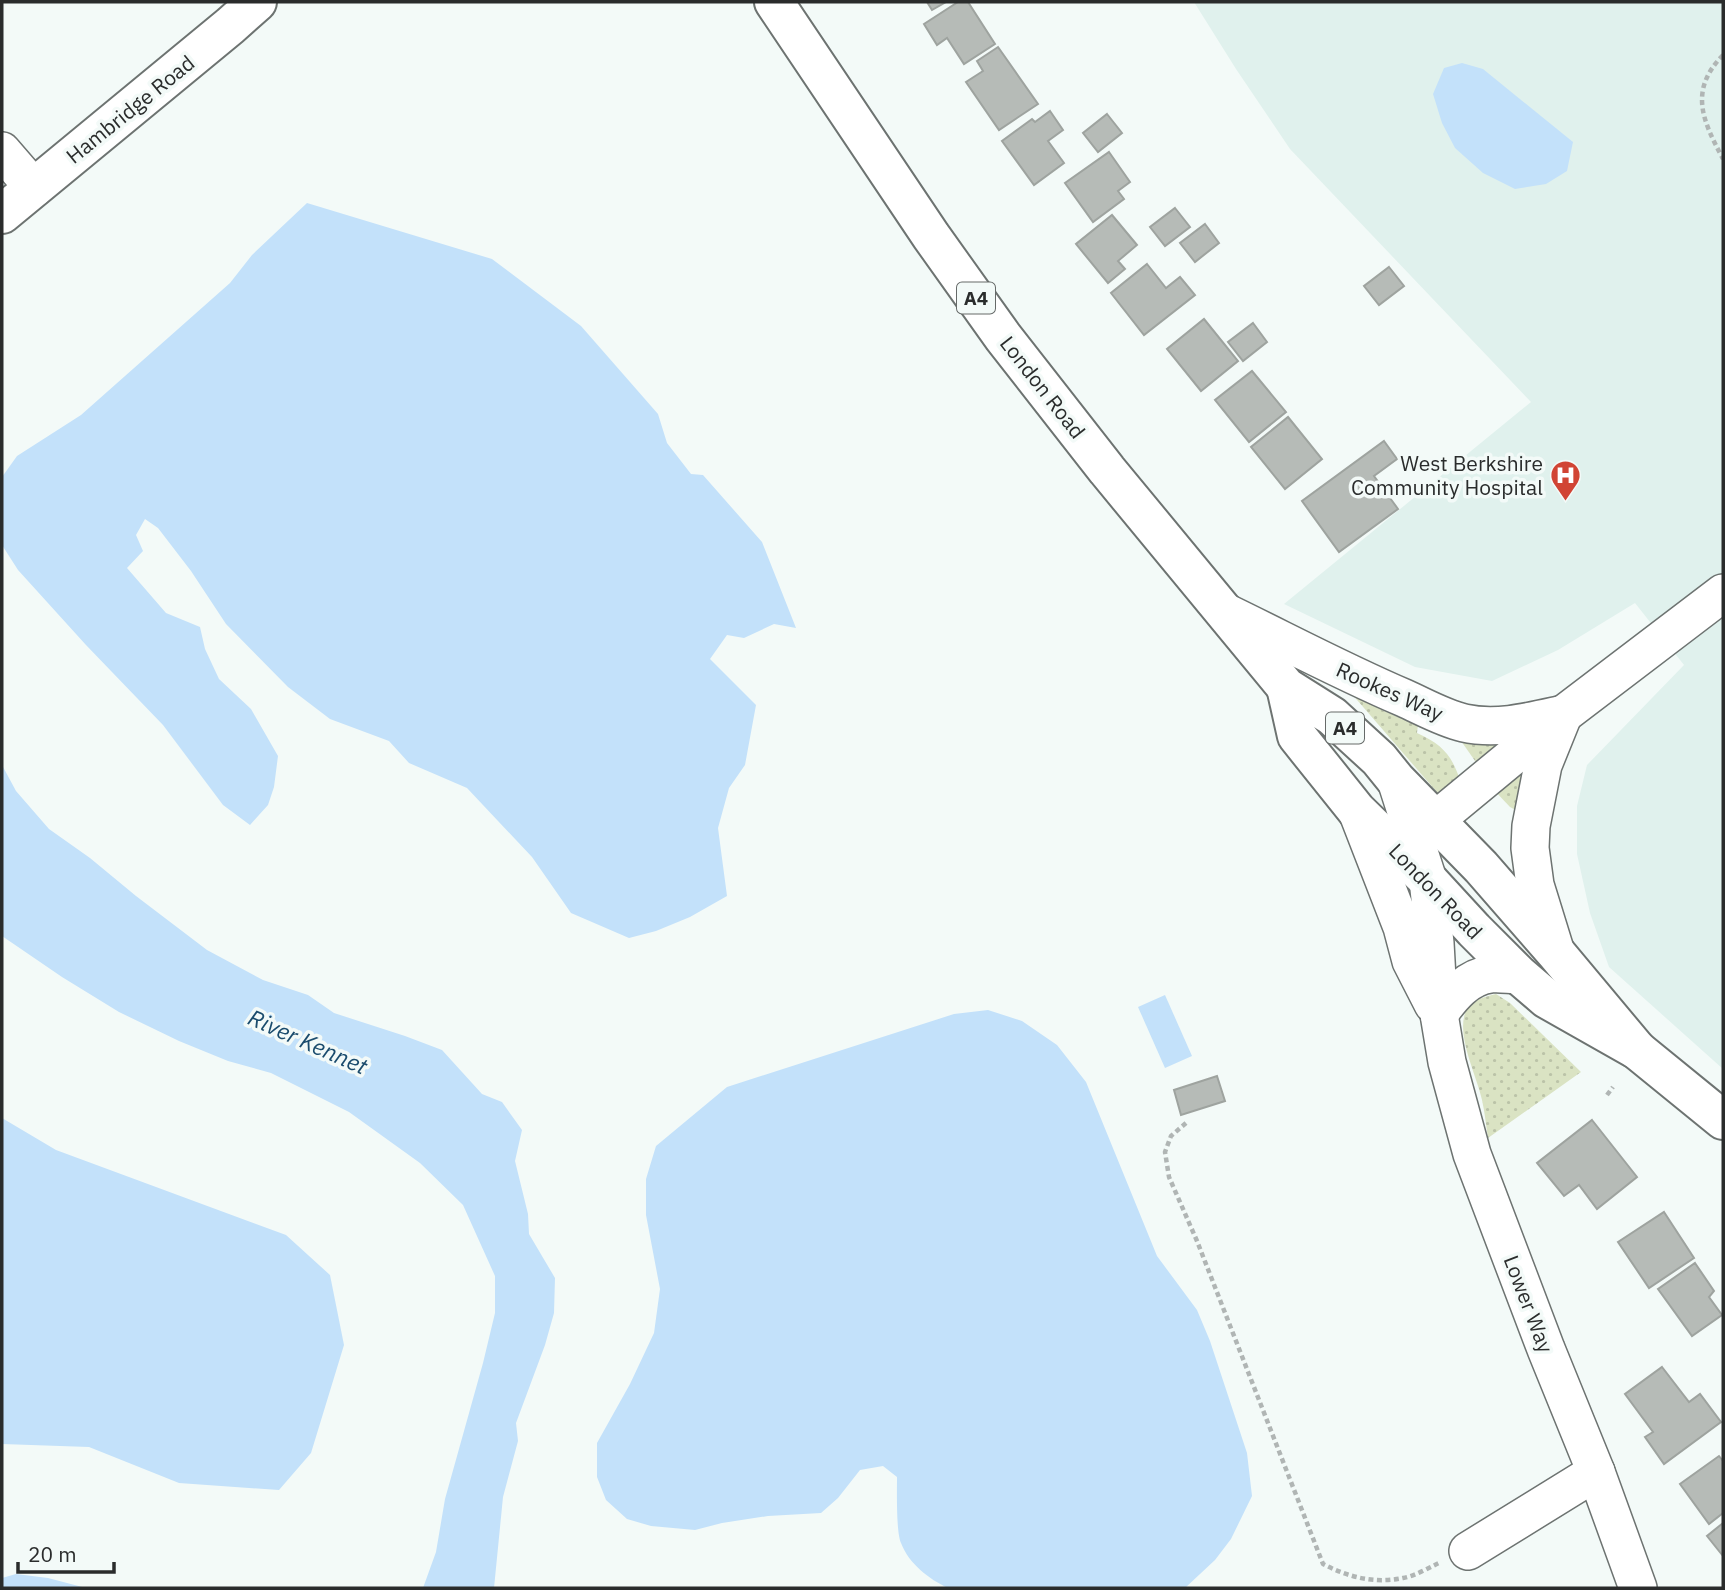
<svg xmlns="http://www.w3.org/2000/svg" width="1725" height="1590" font-family="'IBM Plex Sans',sans-serif">
	<style>
		.built { fill: #e0f1ed }
		.grass { fill: url(#grass-dots) }
		.water { fill: #c3e1fa }
		.building { fill: #b6bbb7; stroke: #9ea39f; stroke-width: 2 }
		.lines { fill: none; stroke-linecap: round; stroke-linejoin: round }
		.minor-casing { stroke: #6d7371; stroke-width: 40 }
		.major-casing { stroke: #6d7371; stroke-width: 42 }
		.path { stroke: #b0b5b4; stroke-width: 4.5; stroke-dasharray: 5 3.5; stroke-linecap: butt }
		.minor { stroke: #fff; stroke-width: 37 }
		.major { stroke: #fff; stroke-width: 38 }
		.labels { text-anchor: middle; dominant-baseline: central; stroke-width: 7; stroke-linejoin: round; paint-order: stroke }
		.shield { fill: #f3faf8; stroke: #666a69; stroke-width: 2 }
		.shield-label { font-size: 19px; font-weight: bold; fill: #2a2c2c }
		.street-label { font-size: 21px; fill: #2a2c2c; stroke: #f3faf8 }
		.poi-label { font-size: 21px; fill: #2a2c2c; stroke: #f3faf8; text-anchor: end }
		.water-label { font-size: 23px; font-style: italic; fill: #1b4c6d; stroke: #f3faf8 }
	</style>
	<defs>
		<pattern id="grass-dots" width="8" height="8" patternUnits="userSpaceOnUse" patternTransform="scale(1.75)"><rect width="8" height="8" fill="#dae3c3"/><path d="M2 2h.1M6 6h.1" fill="none" stroke="#bbc3a8" stroke-width="1.8" stroke-linecap="round"/></pattern>
	</defs>
	<rect width="100%" height="100%" fill="#f3faf8"/>
	<polygon class="built" points="1194,2 1723,2 1723,1069 1609,967 1590,913 1577,854 1577,806 1587,765 1684,665 1635,603 1558,650 1492,681 1415,667 1284,604 1531,402 1290,149 1236,69"/>
	<g class="grass">
		<path d="M1351 693 1381 698 1382 710 1409 722 1419 715 1417 733C1443 745 1452 755 1461 783L1442 798Z"/>
		<polygon points="1452,728 1516,735 1480,768"/>
		<polygon points="1535,756 1523,814 1510,807 1493,789"/>
		<path d="M1496 994 1510 1003 1581 1072 1488 1138C1486 1126 1485 1113 1482 1100 1477 1076 1454 1032 1467 1009 1473 999 1485 997 1496 994Z"/>
	</g>
	<g class="water">
		<polygon points="1462,63 1483,69 1573,142 1567,171 1546,184 1515,189 1483,173 1455,148 1442,123 1433,94 1444,68"/>
		<polygon points="307,203 492,259 581,326 658,414 667,443 691,474 703,475 762,542 796,628 774,624 744,638 727,635 710,659 756,705 745,765 729,788 718,828 727,896 690,917 656,931 629,938 571,913 532,857 467,788 409,763 389,741 330,719 288,687 226,624 191,571 158,528 145,519 136,535 143,551 127,568 166,613 200,627 205,649 219,679 251,709 278,756 274,787 268,805 250,825 223,805 163,725 86,645 18,570 2,545 2,477 17,456 81,415 230,283 252,255"/>
		<polygon points="2,765 16,791 49,829 90,858 136,896 207,950 263,980 308,995 334,1013 405,1036 442,1050 482,1094 502,1102 522,1130 515,1161 528,1214 529,1234 555,1278 554,1313 545,1345 516,1423 518,1441 503,1497 494,1588 423,1588 436,1552 445,1499 483,1363 495,1313 495,1276 463,1205 420,1163 349,1112 271,1073 228,1061 179,1041 119,1012 62,977 2,936"/>
		<polygon points="1165,995 1192,1056 1165,1068 1138,1007"/>
		<path d="M988 1010 1022 1021 1057 1045 1086 1082 1157 1256 1197 1310 1210 1341 1247 1453 1252 1496 1231 1539 1215 1560 1185 1588H948C929 1579 909 1564 901 1543 896 1532 897 1491 897 1477L883 1466 860 1470 838 1498 821 1513 768 1516 722 1523 695 1530 651 1526 627 1519 606 1500 597 1477V1443L630 1384 654 1333 660 1289 646 1215V1179L656 1146 727 1087 954 1014Z"/>
		<polygon points="2,1118 56,1150 286,1235 330,1275 344,1345 311,1453 279,1490 179,1483 89,1447 2,1444"/>
		<polygon points="16,1574 48,1578 86,1588 110,1588 2,1588 2,1578"/>
	</g>
	<g class="building">
		<polygon points="927,2 946,2 932,10"/>
		<polygon points="958,2 968,2 995,44 964,64 947,38 937,45 924,24"/>
		<polygon points="998,47 1038,104 999,130 966,82 983,71 977,61"/>
		<polygon points="1050,111 1063,130 1048,141 1064,163 1034,185 1002,141 1032,119 1035,122"/>
		<polygon points="1107,114 1122,133 1098,152 1083,133"/>
		<polygon points="1109,152 1130,182 1118,191 1124,199 1093,222 1065,183"/>
		<polygon points="1175,208 1190,227 1165,246 1150,227"/>
		<polygon points="1112,215 1137,245 1118,261 1125,269 1108,283 1076,244"/>
		<polygon points="1205,224 1219,243 1195,262 1180,243"/>
		<polygon points="1147,264 1166,288 1180,277 1195,295 1144,335 1111,293"/>
		<polygon points="1389,267 1404,286 1379,305 1364,286"/>
		<polygon points="1204,319 1238,361 1201,391 1167,349"/>
		<polygon points="1253,323 1267,342 1243,361 1228,342"/>
		<polygon points="1252,371 1286,412 1249,442 1215,400"/>
		<polygon points="1288,417 1322,459 1285,489 1251,447"/>
		<polygon points="1384,441 1397,459 1374,476 1398,509 1339,552 1302,501"/>
		<polygon points="1217,1076 1225,1101 1181,1115 1174,1090"/>
		<polygon points="1592,1120 1637,1177 1597,1209 1579,1185 1564,1196 1537,1163"/>
		<polygon points="1664,1212 1694,1258 1649,1288 1618,1242"/>
		<polygon points="1695,1263 1714,1291 1709,1297 1722,1315 1692,1336 1658,1289"/>
		<polygon points="1662,1367 1689,1402 1700,1394 1721,1422 1664,1464 1645,1437 1653,1432 1625,1394"/>
		<polygon points="1719,1456 1723,1461 1723,1513 1709,1524 1680,1484"/>
		<polygon points="1723,1523 1723,1556 1707,1536"/>
	</g>
	<g class="lines">
		<defs>
			<g id="minor">
				<polyline points="2,151 34,188"/>
				<path d="M1225 612C1285 641 1343 672 1404 698 1424 707 1443 718 1464 723 1496 730 1528 722 1559 715"/>
				<polyline points="1396,780 1428,880 1435,943 1439,1014 1447,1062 1472,1154 1546,1349 1596,1472 1638,1588"/>
				<polyline points="1357,811 1402,927 1411,961 1433,1004"/>
				<polyline points="1410,838 1415,837 1564,714 1723,593"/>
				<polyline points="1556,953 1535,885 1530,848 1531,826 1543,765 1562,718"/>
				<path d="M1439 1014C1452 996 1467 977 1491 974 1500 973 1510 975 1519 975"/>
				<polyline points="1468,1551 1596,1472"/>
			</g>
			<g id="major">
				<polyline points="774,2 931,236 1003,337 1107,470 1286,687 1332,716 1379,759 1396,780 1481,867 1556,953 1637,1050"/>
				<polyline points="2,214 230,26 257,2"/>
				<polyline points="1286,687 1297,736 1357,811 1428,880 1474,930 1519,975 1547,999 1637,1050 1723,1120"/>
			</g>
		</defs>
		<use href="#minor" class="minor-casing"/>
		<use href="#major" class="major-casing"/>
		<g class="path">
			<path d="M1723 55C1688 91 1703 121 1723 159"/>
			<polyline points="1607,1095 1613,1087"/>
			<path d="M1186 1123 1171 1136 1165 1152 1169 1177 1197 1241 1323 1564C1348 1577 1374 1584 1403 1578 1415 1576 1428 1568 1439 1563"/>
		</g>
		<use href="#minor" class="minor"/>
		<use href="#major" class="major"/>
	</g>
	<defs>
		<symbol id="hospital-pin" viewBox="-11 -11 22 30"><path d="M0 17L-7.5 6A9.5 9.5 0 1 1 7.5 6Z" fill="#d14434" stroke="#f3faf8"/><path d="M-5-5h3v3.5h4V-5h3V5h-3V1.5h-4V5h-3Z" fill="#fff"/></symbol>
	</defs>
	<g fill-rule="evenodd">
		<use href="#hospital-pin" x="1548" y="458" width="35" height="47"/>
	</g>
	<g class="labels">
		<g class="shield">
			<rect x="957" y="282.5" width="38" height="31" rx="5"/>
			<rect x="1326" y="712.5" width="38" height="31" rx="5"/>
		</g>
		<g class="shield-label">
			<text x="976" y="298">A4</text>
			<text x="1345" y="728">A4</text>
		</g>
		<g class="street-label">
			<text transform="translate(130 109) rotate(-39)">Hambridge Road</text>
			<text transform="translate(1043 387) rotate(52)">London Road</text>
			<text transform="translate(1390 691) rotate(24)">Rookes Way</text>
			<text transform="translate(1436 891) rotate(46)">London Road</text>
			<text transform="translate(1529 1304) rotate(69)">Lower Way</text>
		</g>
		<g class="poi-label">
			<text x="1543" y="463">West Berkshire<tspan x="1543" dy="24">Community Hospital</tspan></text>
		</g>
		<g class="water-label">
			<text transform="translate(308 1041) rotate(24)">River Kennet</text>
		</g>
	</g>
	<rect width="1725" height="1590" fill="none" stroke="#2a2c2c" stroke-width="7"/>
	<path d="M18 1562v10h96v-10" fill="none" stroke="#2a2c2c" stroke-width="3.5"/>
	<text x="28" y="1562" font-size="21" fill="#2a2c2c" stroke="#f3faf8" stroke-width="5" paint-order="stroke">20 m</text>
</svg>
